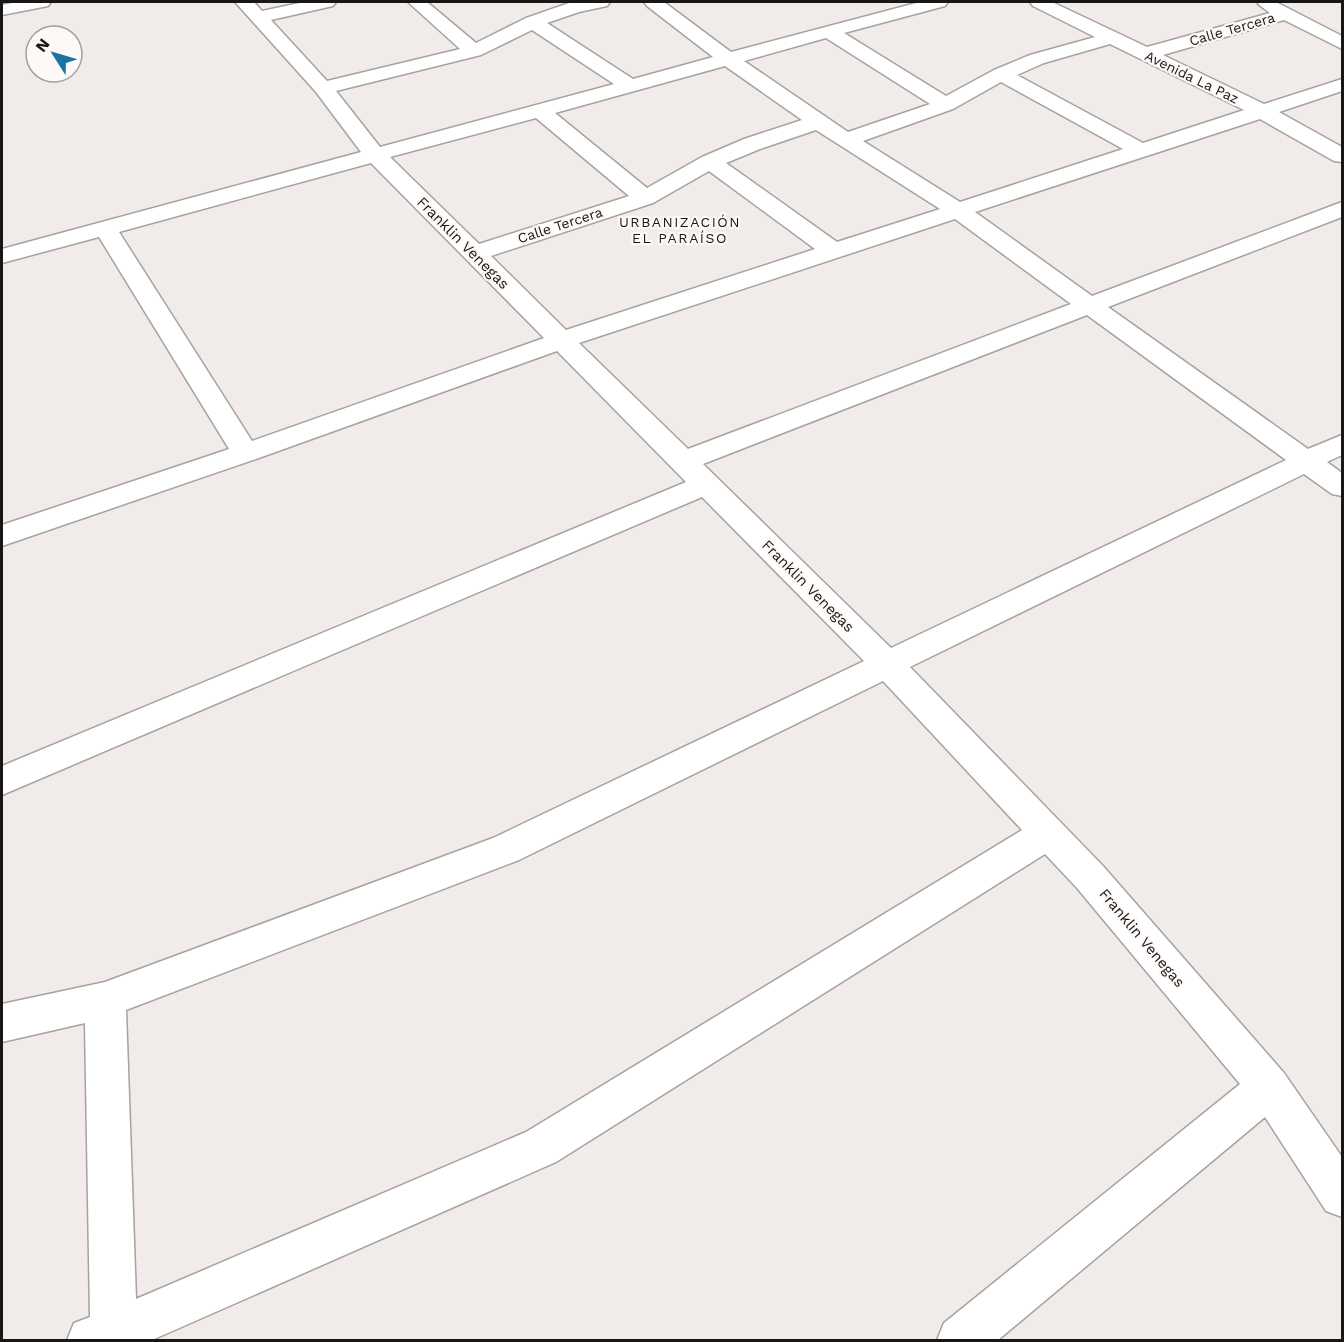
<svg xmlns="http://www.w3.org/2000/svg" width="1344" height="1342" font-family="'Work Sans',sans-serif">
	<style>
		.lines { fill: none; stroke-linecap: round; stroke-linejoin: round }
		.minor-casing { stroke: #a6a29f; stroke-width: 3 }
		.minor { fill: #fff; fill-rule: evenodd }
		.labels { text-anchor: middle; dominant-baseline: central; stroke-width: 4.5; stroke-linejoin: round; paint-order: stroke }
		.far-street-label { font-size: 14px; fill: #191716; stroke: #fef9f6 }
		.far-neighbourhood-label { font-size: 14px; letter-spacing: 1.5px; fill: #191716; stroke: #fef9f6 }
		.street-label { font-size: 15px; fill: #191716; stroke: #fef9f6 }
	</style>
	<rect width="100%" height="100%" fill="#f1ece9"/>
	<g class="lines">
		<defs>
			<g id="minor">
				<polygon points="17,2 51,2 48,6 2,15 2,5"/>
				<path d="M235 2H254L262 11 304 2H336L333 6 271 20 327 81 460 49 408 2H427L476 43 526 18 569 3 610 2 607 6 579 12 547 23 633 79 713 57 647 6 644 2H664L731 52 920 2H948L945 6 844 33 946 96 994 70 1030 55 1095 37 1033 6 1030 2H1052L1147 47 1270 13 1258 4 1260 2H1276L1342 36V49L1284 20 1163 55 1264 104 1342 79V91L1279 112 1342 147V162L1334 161 1260 119 975 212 1092 296 1342 202V217L1108 307 1308 449 1342 435V455L1327 462 1342 473V496L1332 494 1304 474 910 667 1103 866 1284 1073 1342 1157V1217L1326 1211 1265 1117 998 1340H937L944 1323 1240 1084 1077 888 1045 854 556 1162 152 1340H67L74 1323 90 1317 85 1023 2 1042V1004L105 982 493 838 864 661 702 497 2 795V766L686 482 557 351 256 459 2 546V525L229 449 99 237 2 263V249L361 152 316 92ZM532 30 614 84 380 147 336 91 481 55ZM826 38 930 104 848 132 744 61ZM1110 44 1244 110 1143 143 1017 75 1044 63ZM725 66 802 120 744 139 702 157 647 188 555 113ZM1001 82 1123 149 960 202 863 141 953 109ZM536 118 629 196 479 244 390 157ZM816 130 940 209 837 242 726 163 760 149ZM371 163 544 338 252 441 119 232ZM709 171 815 249 566 330 491 256 653 203ZM955 219 1071 304 688 449 579 343ZM1087 315 1286 460 891 648 703 464ZM883 681 1022 830 526 1132 136 1299 126 1010 519 860Z"/>
			</g>
		</defs>
		<use href="#minor" class="minor-casing"/>
		<use href="#minor" class="minor"/>
	</g>
	<g class="labels">
		<g class="far-street-label">
			<text transform="translate(1232 29) rotate(-16)">Calle Tercera</text>
			<text transform="translate(1192 77) rotate(26)">Avenida La Paz</text>
			<text transform="translate(560 225) rotate(-18)">Calle Tercera</text>
		</g>
		<g class="far-neighbourhood-label">
			<text x="680" y="222">URBANIZACIÓN<tspan x="680" dy="16">EL PARAÍSO</tspan></text>
		</g>
		<g class="street-label">
			<text transform="translate(463 243) rotate(45)">Franklin Venegas</text>
			<text transform="translate(808 586) rotate(45)">Franklin Venegas</text>
			<text transform="translate(1142 938) rotate(50)">Franklin Venegas</text>
		</g>
	</g>
	<rect width="1344" height="1342" fill="none" stroke="#191716" stroke-width="6"/>
	<g transform="translate(54 54) rotate(307)"><circle r="28" fill="#fef9f6" stroke="#a29f9c" stroke-width="1.5"/>
	<path d="M0-4.5L10 22L0 15L-10 22Z" fill="#1775a3"/>
	<text y="-9" font-size="16" font-weight="bold" text-anchor="middle" fill="#191716">N</text>
	</g>
</svg>
